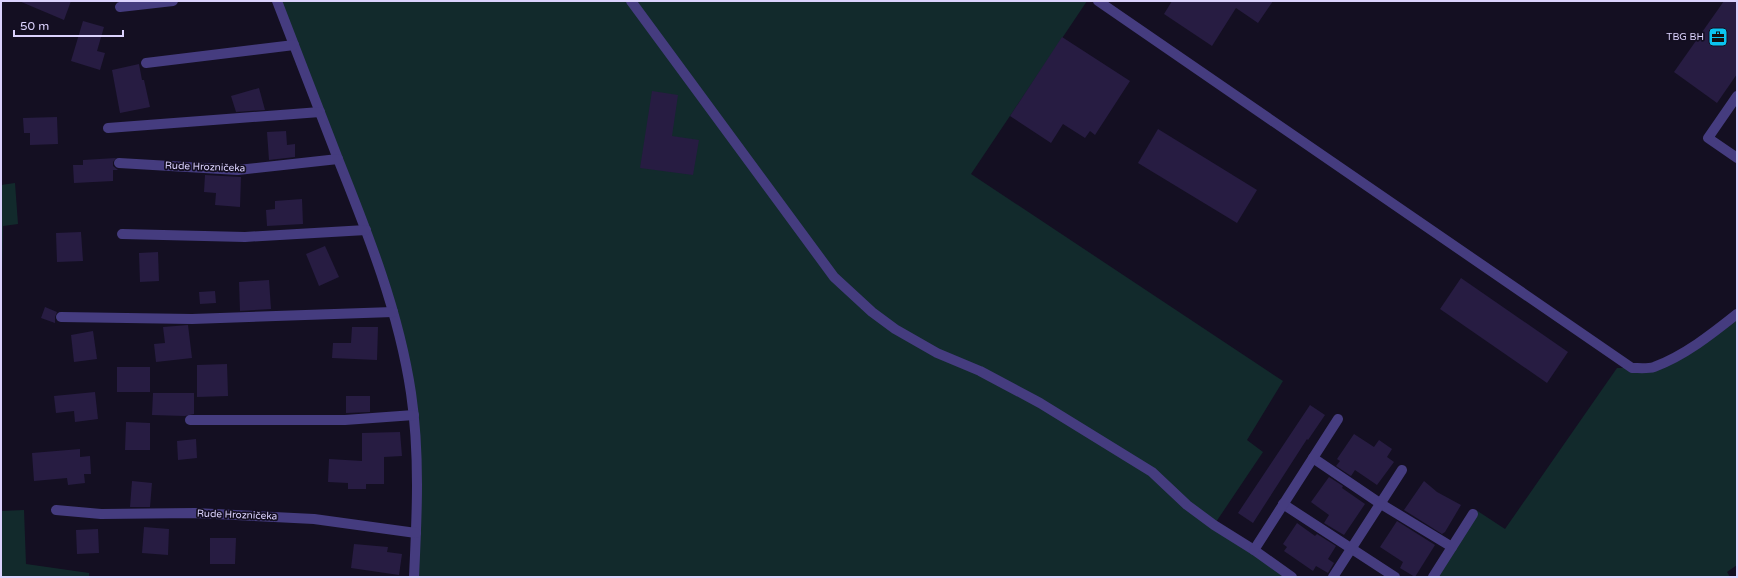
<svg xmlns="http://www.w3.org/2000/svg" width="1738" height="578" font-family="'Varela Round',sans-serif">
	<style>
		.green { fill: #122a2c }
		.building { fill: #271c42 }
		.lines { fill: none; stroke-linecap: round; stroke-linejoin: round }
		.minor { stroke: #453c7f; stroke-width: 10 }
		.labels { text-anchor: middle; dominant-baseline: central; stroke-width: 3.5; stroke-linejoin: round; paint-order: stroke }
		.poi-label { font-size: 10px; fill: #dbd2fd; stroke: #140f22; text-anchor: end }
		.street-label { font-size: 10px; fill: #dbd2fd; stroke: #140f22 }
	</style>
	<rect width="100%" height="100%" fill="#140f22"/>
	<g class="green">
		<polygon points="279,1 1087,1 971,174 1283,381 1247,440 1263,452 1214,525 1292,577 414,577 417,533 407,357"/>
		<polygon points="15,183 18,224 3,226 1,316 1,185"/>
		<polygon points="1737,314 1737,565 1727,572 1730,577 1438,577 1476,510 1505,529 1617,368 1653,368"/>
		<polygon points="24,510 26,564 89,573 89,577 1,577 1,511"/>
	</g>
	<g class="building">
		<polygon points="19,1 71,1 64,20"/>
		<polygon points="1172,1 1273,1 1258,23 1236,8 1212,46 1164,14"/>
		<polygon points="1724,1 1737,1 1737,74 1717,103 1674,72"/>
		<polygon points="83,21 104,27 97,51 105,53 100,70 71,61"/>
		<polygon points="1062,37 1130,81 1095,135 1090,131 1085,138 1063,124 1051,143 1010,116"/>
		<polygon points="139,64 142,80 144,80 150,107 120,113 112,70"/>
		<polygon points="259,88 265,110 236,112 231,96"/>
		<polygon points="652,91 678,95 672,136 699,140 693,175 640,168"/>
		<polygon points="57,117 58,144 30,145 30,133 24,133 23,118"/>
		<polygon points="1158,129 1257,190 1237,223 1138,163"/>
		<polygon points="286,131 287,145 295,144 295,157 269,160 267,132"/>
		<polygon points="116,158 113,162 113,166 118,170 113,170 113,181 74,183 73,165 83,165 83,160"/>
		<polygon points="205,175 241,177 240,207 215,205 216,193 204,192"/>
		<polygon points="302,199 303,224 267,226 266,210 275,209 275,201"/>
		<polygon points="81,232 83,261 57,262 56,233"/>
		<polygon points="325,246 339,277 319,286 306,254"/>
		<polygon points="158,252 159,281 140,282 139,253"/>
		<polygon points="1461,278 1568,352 1547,383 1440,309"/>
		<polygon points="269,280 271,309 240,311 239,282"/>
		<polygon points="215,291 216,303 200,304 199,292"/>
		<polygon points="45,307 57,312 55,317 55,323 41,318"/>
		<polygon points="188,325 192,358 156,362 154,344 165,343 163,327"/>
		<polygon points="352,327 378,327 377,360 332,358 333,343 351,343"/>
		<polygon points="93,331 97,359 74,362 71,335"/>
		<polygon points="227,364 228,396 197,397 197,365"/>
		<rect x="117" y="367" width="33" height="25"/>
		<polygon points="95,392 98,419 75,422 74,411 56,413 54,396"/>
		<polygon points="153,393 194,393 194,414 185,416 152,415"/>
		<polygon points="346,396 370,396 370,412 346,413"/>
		<polygon points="1310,405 1325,415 1308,440 1307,439 1253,523 1238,513"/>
		<polygon points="126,422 150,423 150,450 125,450"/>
		<polygon points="400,432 402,456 384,457 384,484 366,484 366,489 348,489 348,483 328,482 329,459 362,461 362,433"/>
		<polygon points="1354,434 1374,447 1379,440 1392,449 1387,457 1394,462 1377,485 1355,470 1351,476 1336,466 1340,461 1337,459"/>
		<polygon points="196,439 197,458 178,460 177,441"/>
		<polygon points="80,449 80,457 90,456 91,474 84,474 85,483 68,485 67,478 34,481 32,453"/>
		<polygon points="1329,477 1343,486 1342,488 1365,504 1344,535 1324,523 1329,515 1311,502"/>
		<polygon points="132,481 152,483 150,507 130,507"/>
		<polygon points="1424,481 1437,492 1461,505 1445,532 1442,534 1404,510"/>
		<polygon points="1397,521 1435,545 1415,577 1400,568 1403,562 1380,547"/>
		<polygon points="1297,523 1315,536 1317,534 1336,546 1328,559 1334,563 1328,573 1316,566 1313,571 1284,551 1287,547 1283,544"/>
		<polygon points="144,527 169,529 168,555 142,553"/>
		<polygon points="98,529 99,553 77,554 76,530"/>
		<polygon points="210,538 236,538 235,564 210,564"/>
		<polygon points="354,544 388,547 387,552 402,554 399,575 351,568"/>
	</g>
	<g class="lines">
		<g class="minor">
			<path d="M277 1C297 54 318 106 338 159 368 234 399 312 411 393 420 454 417 515 414 577"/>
			<polyline points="631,1 834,277 872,312 895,329 937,353 980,371 1040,403 1152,472 1187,505 1214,525 1254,550 1292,577"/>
			<path d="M1098 1 1632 368C1639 368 1648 369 1654 367 1684 356 1712 334 1737 314"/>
			<polyline points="120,7 173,1"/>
			<polyline points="146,63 294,45"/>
			<polyline points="1737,96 1708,138 1737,158"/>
			<polyline points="108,128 320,112"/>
			<polyline points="119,163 238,170 338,159"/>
			<polyline points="122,234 245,237 366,230"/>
			<polyline points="61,317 192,319 393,312"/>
			<polyline points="190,420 345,420 414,415"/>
			<polyline points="1313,458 1381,504 1452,547"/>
			<polyline points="1283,504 1395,577"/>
			<polyline points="56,510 101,514 195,513 314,519 416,533"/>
			<polyline points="1254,550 1338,419"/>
			<polyline points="1333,577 1402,470"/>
			<polyline points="1433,577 1473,514"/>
		</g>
	</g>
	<defs>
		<symbol id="office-square" viewBox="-11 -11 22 22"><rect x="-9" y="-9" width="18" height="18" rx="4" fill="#0bc4f0" stroke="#140f22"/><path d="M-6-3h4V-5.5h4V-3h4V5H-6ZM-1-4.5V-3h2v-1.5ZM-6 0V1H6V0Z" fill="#111"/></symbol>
	</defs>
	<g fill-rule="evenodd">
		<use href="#office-square" x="1707" y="26" width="22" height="22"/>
	</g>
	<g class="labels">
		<g class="poi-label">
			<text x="1704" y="37">TBG BH</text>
		</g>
		<g class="street-label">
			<text transform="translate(205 167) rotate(2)">Rude Hrozničeka</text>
			<text transform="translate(237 515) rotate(2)">Rude Hrozničeka</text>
		</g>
	</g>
	<rect width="1738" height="578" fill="none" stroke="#dbd2fd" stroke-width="4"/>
	<path d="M14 30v6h109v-6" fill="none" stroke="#dbd2fd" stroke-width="2"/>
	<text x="20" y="30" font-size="12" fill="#dbd2fd" stroke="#140f22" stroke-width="3" paint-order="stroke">50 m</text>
</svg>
